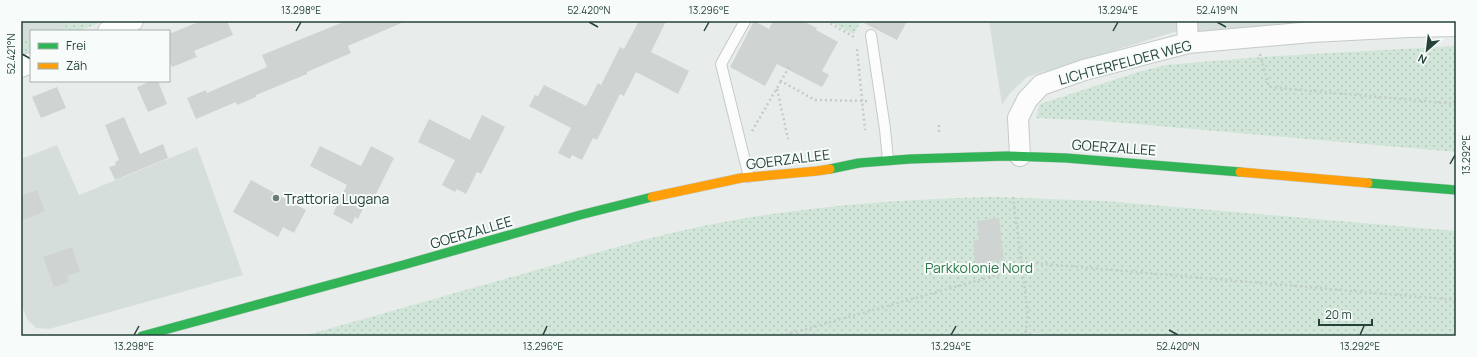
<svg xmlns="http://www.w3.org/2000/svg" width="1477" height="357" font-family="Manrope,sans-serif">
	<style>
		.built { fill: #d6dedb }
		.grass { fill: url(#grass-dots) }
		.building { fill: #cfd4d2 }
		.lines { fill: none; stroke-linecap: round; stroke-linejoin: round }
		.lane-casing { stroke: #c5cac8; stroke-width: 12 }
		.street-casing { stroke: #c5cac8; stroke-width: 22 }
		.fast-casing { stroke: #c3cbc8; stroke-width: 10 }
		.slow-casing { stroke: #c3cbc8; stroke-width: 10 }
		.path { stroke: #c3ccca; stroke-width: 2.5; stroke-dasharray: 2 3; stroke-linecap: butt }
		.lane { stroke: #fcfcfc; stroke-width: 10 }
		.street { stroke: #fcfcfc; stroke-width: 20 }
		.fast { stroke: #30b455; stroke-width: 9 }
		.slow { stroke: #ff9f0a; stroke-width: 9 }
		.ticks { fill: none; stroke: #24423a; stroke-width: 1.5 }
		.poi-dot { fill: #697e78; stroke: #f7fbf9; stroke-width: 1.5 }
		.labels { text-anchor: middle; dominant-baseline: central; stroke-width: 4; stroke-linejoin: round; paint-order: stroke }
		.street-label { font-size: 14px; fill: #24423a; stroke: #f7fbf9 }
		.poi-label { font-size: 14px; fill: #24423a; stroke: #f7fbf9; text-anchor: start }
		.park-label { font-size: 14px; fill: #2d7a4b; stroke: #f7fbf9 }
		.neatline { fill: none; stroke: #24423a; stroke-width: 1.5 }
		.ticks-label { font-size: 10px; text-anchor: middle; fill: #24423a }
	</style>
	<defs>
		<pattern id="grass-dots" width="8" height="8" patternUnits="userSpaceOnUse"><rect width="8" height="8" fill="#d1e6d8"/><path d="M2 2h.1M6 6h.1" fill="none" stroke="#b3c6ba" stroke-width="1.8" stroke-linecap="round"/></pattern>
	</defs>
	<rect width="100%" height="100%" fill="#e8edeb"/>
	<g class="built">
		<polygon points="21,21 103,21 79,31 31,31 31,51 21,55"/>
		<polygon points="989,21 1456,21 1249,43 1184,29 1027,77 1011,92 1002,105"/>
		<polygon points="57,145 79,195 197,147 243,275 49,329 36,328 27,319 21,304 21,159"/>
	</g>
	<g class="grass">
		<polygon points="78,21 103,21 79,31 52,31"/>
		<polygon points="829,21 861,21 854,34"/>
		<polygon points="31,39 31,51 21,55 21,43"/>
		<polygon points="1456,46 1456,152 1102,121 1036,118 1040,104 1138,72 1166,65 1261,57"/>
		<path d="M994 197 1105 201 1456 231V336H1065L1033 333V336H303C375 316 447 295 519 275 578 258 637 240 698 227 795 207 895 199 994 197Z"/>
	</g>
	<g class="building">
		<polygon points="201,21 227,21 233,35 194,51 197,57 172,67 169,59 169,34"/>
		<polygon points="346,21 406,21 348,46 351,53 307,72 307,74 256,95 256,97 237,105 236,102 196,119 187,98 206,90 207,93 267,67 262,55"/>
		<polygon points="639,21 666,21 651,52 689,71 678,94 636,72 624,96 620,94 597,140 593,138 582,160 572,155 570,159 558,153 571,128 529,106 535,95 538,96 544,85 586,106 598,83 601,85 620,47 624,49"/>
		<polygon points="754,21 769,29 773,21 803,21 817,28 816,30 838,42 822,71 829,75 822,87 777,64 765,86 730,67"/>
		<polygon points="860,21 907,21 897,40"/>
		<polygon points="151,81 158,81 167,104 148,112 137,87"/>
		<polygon points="57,87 66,108 41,118 32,97"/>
		<polygon points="482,115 505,127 481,174 477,172 466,194 457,189 455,192 442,185 455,160 418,142 429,119 470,140"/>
		<polygon points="124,117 140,154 163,144 168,158 115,180 109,167 116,165 115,162 119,160 105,125"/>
		<polygon points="320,146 361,166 371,146 394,158 370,206 365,204 358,219 355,217 352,224 333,214 347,185 310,166"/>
		<polygon points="251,180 306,210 294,233 283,227 278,237 233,212"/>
		<polygon points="37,190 45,211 21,221 21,196"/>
		<polygon points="999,218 1004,260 975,264 973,241 979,239 977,221"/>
		<polygon points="72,247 80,272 67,276 69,282 54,287 43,257"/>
	</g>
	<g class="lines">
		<defs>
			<g id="lane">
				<polyline points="745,21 721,64 749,177"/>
				<polyline points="871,35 885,129 888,160"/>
			</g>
			<g id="street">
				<polyline points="1187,21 1188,43"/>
				<polyline points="108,31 133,21"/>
				<polyline points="21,67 31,63"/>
				<polyline points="1020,156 1018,118 1027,100 1041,85 1084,70 1188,43 1312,32 1408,27 1456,26"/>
			</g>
			<g id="fast">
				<polyline points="830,169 859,163 910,159 1007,156 1066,158 1240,172"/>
				<polyline points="1368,183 1456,190"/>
				<polyline points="142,336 403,265 580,215 652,197"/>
			</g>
			<g id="slow">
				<polyline points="1240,172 1368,183"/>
				<polyline points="652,197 741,178 817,171 830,169"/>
			</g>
		</defs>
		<use href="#lane" class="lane-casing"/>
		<use href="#street" class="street-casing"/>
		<use href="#fast" class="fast-casing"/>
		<use href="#slow" class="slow-casing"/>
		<g class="path">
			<polyline points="826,21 856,38"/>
			<polyline points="857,49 865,130"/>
			<polyline points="1260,54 1269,87 1456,104"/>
			<polyline points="789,67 781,81 815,100 868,101"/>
			<polyline points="777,89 788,139"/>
			<polyline points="939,125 939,135"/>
			<polyline points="752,131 781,81"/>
			<polyline points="1013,197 1028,315 1025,336"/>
			<polyline points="1021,262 1456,300"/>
			<polyline points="781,336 1022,268"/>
		</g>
		<use href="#lane" class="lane"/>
		<use href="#street" class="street"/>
		<use href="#fast" class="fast"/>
		<use href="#slow" class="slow"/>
	</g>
	<path class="ticks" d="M589 22 598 27M1217 22 1226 27M296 31 301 22M704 31 709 22M1113 31 1118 22M22 54 31 59M1450 164 1455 155M1169 330 1178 335M134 335 139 326M543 335 547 326M951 335 956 326M1360 335 1364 326"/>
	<circle class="poi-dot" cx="276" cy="198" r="4"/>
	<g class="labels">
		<g class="street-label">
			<text transform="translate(1125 62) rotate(-15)">LICHTERFELDER WEG</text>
			<text transform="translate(1114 147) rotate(4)">GOERZALLEE</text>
			<text transform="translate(788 159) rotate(-7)">GOERZALLEE</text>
			<text transform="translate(471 232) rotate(-16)">GOERZALLEE</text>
		</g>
		<g class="poi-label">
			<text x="284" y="198">Trattoria Lugana</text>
		</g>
		<g class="park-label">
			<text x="979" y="267">Parkkolonie Nord</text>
		</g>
	</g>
	<rect width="1477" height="357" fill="none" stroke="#f7fbf9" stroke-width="44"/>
	<rect x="30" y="30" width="140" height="52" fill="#f7fbf9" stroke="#a3b1ad"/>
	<rect x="38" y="43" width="20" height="6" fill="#30b455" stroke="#a3b1ad"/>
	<text x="66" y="50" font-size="12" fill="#24423a">Frei</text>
	<rect x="38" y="63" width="20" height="6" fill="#ff9f0a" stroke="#a3b1ad"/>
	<text x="66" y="70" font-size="12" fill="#24423a">Zäh</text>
	<g transform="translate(1427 50) rotate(208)" stroke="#f7fbf9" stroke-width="3" paint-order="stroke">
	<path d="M0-3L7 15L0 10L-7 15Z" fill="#24423a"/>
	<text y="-6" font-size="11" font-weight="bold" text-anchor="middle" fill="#24423a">N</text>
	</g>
	<path d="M1319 319v6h53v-6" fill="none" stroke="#24423a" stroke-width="2"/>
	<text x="1325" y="319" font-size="12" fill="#24423a" stroke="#f7fbf9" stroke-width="3" paint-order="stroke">20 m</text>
	<rect x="22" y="22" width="1433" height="313" class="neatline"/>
	<g class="ticks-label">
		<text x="301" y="14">13.298°E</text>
		<text x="589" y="14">52.420°N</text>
		<text x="709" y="14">13.296°E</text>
		<text x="1118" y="14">13.294°E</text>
		<text x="1217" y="14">52.419°N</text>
		<text transform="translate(11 54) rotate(-90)" y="4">52.421°N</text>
		<text transform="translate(1466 155) rotate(-90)" y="4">13.292°E</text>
		<text x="134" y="350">13.298°E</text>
		<text x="543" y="350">13.296°E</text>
		<text x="951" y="350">13.294°E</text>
		<text x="1178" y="350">52.420°N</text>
		<text x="1360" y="350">13.292°E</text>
	</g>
</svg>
